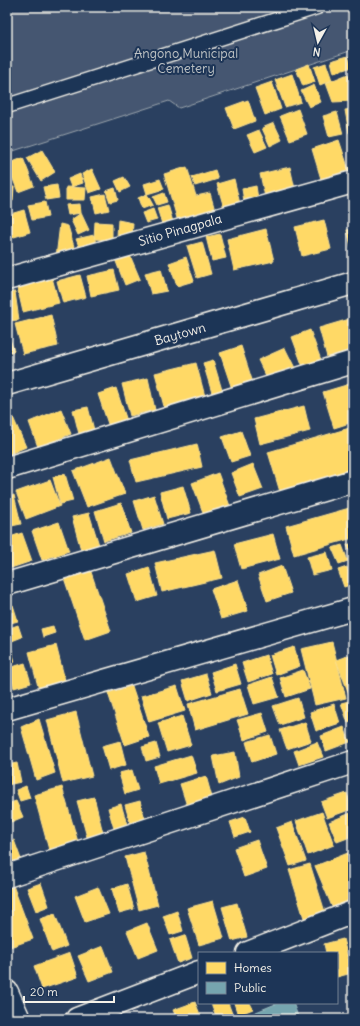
<svg xmlns="http://www.w3.org/2000/svg" width="360" height="1026" font-family="Delius,sans-serif">
	<style>
		.green { fill: #445771; stroke: #9ca4ac }
		.homes { fill: #ffd966; stroke: #fce08d }
		.public { fill: #76a5af; stroke: #9cbcc0 }
		.lines { fill: none; stroke-linecap: round; stroke-linejoin: round }
		.service-casing { stroke: #f4f1e8; stroke-width: 17 }
		.minor-casing { stroke: #f4f1e8; stroke-width: 25 }
		.secondary-casing { stroke: #f4f1e8; stroke-width: 25 }
		.service { stroke: #1d3557; stroke-width: 14 }
		.minor { stroke: #1d3557; stroke-width: 22 }
		.secondary { stroke: #1d3557; stroke-width: 22 }
		.labels { text-anchor: middle; dominant-baseline: central; stroke-width: 4; stroke-linejoin: round; paint-order: stroke }
		.park-label { font-size: 13px; fill: #bfc3c4; stroke: #1d3557 }
		.street-label { font-size: 13px; fill: #f4f1e8; stroke: #1d3557 }
	</style>
	<rect width="100%" height="100%" fill="#2a4060"/>
	<filter id="ink" filterUnits="userSpaceOnUse"><feTurbulence type="fractalNoise" baseFrequency=".025" numOctaves="2"/><feDisplacementMap in="SourceGraphic" scale="8" xChannelSelector="R" yChannelSelector="G"/><feConvolveMatrix kernelMatrix="1 2 1 2 8 2 1 2 1" color-interpolation-filters="sRGB"/></filter>
	<g filter="url(#ink)">
		<polygon class="green" points="7,7 353,7 353,50 179,108 169,101 7,153"/>
		<g class="homes">
			<polygon points="348,56 352,67 334,73 331,61"/>
			<polygon points="326,63 332,80 320,85 314,67"/>
			<polygon points="309,64 315,82 303,86 296,69"/>
			<polygon points="292,74 301,102 285,107 275,80"/>
			<polygon points="348,74 353,87 353,101 333,102 326,83"/>
			<polygon points="272,82 281,109 265,115 255,88"/>
			<polygon points="314,85 321,102 309,107 301,91"/>
			<polygon points="248,100 255,121 234,129 226,108"/>
			<polygon points="298,109 307,134 290,140 280,116"/>
			<polygon points="353,109 353,132 349,133 345,110"/>
			<polygon points="337,112 343,134 329,137 323,116"/>
			<polygon points="274,123 282,140 270,146 262,128"/>
			<polygon points="259,130 267,147 255,152 247,135"/>
			<polygon points="339,140 349,170 321,179 312,149"/>
			<polygon points="42,150 55,172 41,181 27,158"/>
			<polygon points="23,158 34,186 18,192 7,164"/>
			<polygon points="187,167 196,196 210,193 216,214 179,225 164,174"/>
			<polygon points="290,167 295,189 265,197 260,174"/>
			<polygon points="92,169 101,189 89,193 82,174"/>
			<polygon points="215,170 218,179 195,186 192,177"/>
			<polygon points="80,174 83,183 71,187 68,179"/>
			<polygon points="124,177 130,187 120,192 115,181"/>
			<polygon points="160,179 164,189 147,194 144,184"/>
			<polygon points="234,179 240,204 224,208 217,184"/>
			<polygon points="57,185 59,198 46,200 43,187"/>
			<polygon points="256,186 258,199 244,201 242,189"/>
			<polygon points="7,187 14,187 13,201 7,201"/>
			<polygon points="66,187 86,188 85,200 66,200"/>
			<polygon points="115,188 118,200 110,202 106,191"/>
			<polygon points="164,193 167,202 157,205 153,197"/>
			<polygon points="105,194 109,210 96,213 92,197"/>
			<polygon points="147,194 153,205 142,209 138,198"/>
			<polygon points="45,202 48,217 32,220 28,205"/>
			<polygon points="80,204 81,213 68,215 66,205"/>
			<polygon points="168,205 173,222 162,224 157,208"/>
			<polygon points="153,209 157,220 146,223 142,213"/>
			<polygon points="24,210 30,232 11,238 7,225 7,215"/>
			<polygon points="81,213 89,230 78,235 71,220"/>
			<polygon points="118,220 133,223 132,238 117,237"/>
			<polygon points="324,220 331,249 302,256 295,227"/>
			<polygon points="95,222 112,223 112,240 94,239"/>
			<polygon points="60,224 68,226 77,257 56,257"/>
			<polygon points="266,229 274,261 234,270 227,239"/>
			<polygon points="353,229 353,254 347,230"/>
			<polygon points="220,234 226,258 212,261 206,237"/>
			<polygon points="94,235 97,249 82,254 76,239"/>
			<polygon points="202,242 211,274 197,278 187,246"/>
			<polygon points="129,253 140,279 125,285 115,259"/>
			<polygon points="186,257 194,281 177,286 169,263"/>
			<polygon points="161,269 167,291 151,294 145,273"/>
			<polygon points="114,270 119,290 91,296 87,276"/>
			<polygon points="51,274 59,303 23,312 16,282"/>
			<polygon points="80,275 86,297 63,303 57,281"/>
			<polygon points="15,292 19,320 7,321 7,293"/>
			<polygon points="51,315 58,346 23,354 15,324"/>
			<polygon points="353,318 353,349 327,357 319,328"/>
			<polygon points="310,330 321,360 303,367 292,337"/>
			<polygon points="10,339 14,351 7,353 7,340"/>
			<polygon points="241,346 253,383 232,389 220,353"/>
			<polygon points="285,348 295,368 268,381 258,360"/>
			<polygon points="213,360 222,390 212,393 203,363"/>
			<polygon points="196,363 206,400 165,410 155,373"/>
			<polygon points="148,378 155,410 130,416 122,384"/>
			<polygon points="353,383 353,422 334,428 323,392"/>
			<polygon points="116,388 127,421 109,427 98,394"/>
			<polygon points="304,406 310,431 260,444 254,419"/>
			<polygon points="88,407 94,430 79,434 73,410"/>
			<polygon points="61,409 71,434 38,447 29,422"/>
			<polygon points="12,415 26,447 7,455 7,418"/>
			<polygon points="353,427 353,470 280,492 268,452"/>
			<polygon points="241,431 250,456 231,462 222,437"/>
			<polygon points="197,444 202,467 136,482 130,460"/>
			<polygon points="111,457 125,494 87,507 73,471"/>
			<polygon points="253,464 263,489 240,497 231,473"/>
			<polygon points="218,473 230,506 204,515 192,483"/>
			<polygon points="65,474 73,501 60,504 53,477"/>
			<polygon points="50,480 60,506 26,519 16,492"/>
			<polygon points="183,486 191,513 167,519 160,492"/>
			<polygon points="14,495 21,524 7,527 7,497"/>
			<polygon points="154,495 163,524 143,530 134,501"/>
			<polygon points="121,503 131,533 104,541 95,511"/>
			<polygon points="353,507 353,538 294,555 286,526"/>
			<polygon points="89,513 99,545 81,550 72,517"/>
			<polygon points="59,522 69,551 42,560 32,531"/>
			<polygon points="22,533 32,561 8,569 7,538"/>
			<polygon points="273,534 280,559 241,569 234,544"/>
			<polygon points="353,543 353,561 347,545"/>
			<polygon points="342,545 348,561 339,564 332,548"/>
			<polygon points="215,550 222,578 162,592 155,563"/>
			<polygon points="327,552 332,570 312,575 307,557"/>
			<polygon points="282,566 291,593 267,601 258,575"/>
			<polygon points="149,567 157,596 137,602 128,574"/>
			<polygon points="347,567 353,584 344,587 338,570"/>
			<polygon points="90,569 111,631 85,640 64,578"/>
			<polygon points="238,580 248,611 221,619 211,589"/>
			<polygon points="13,605 18,621 7,624 7,607"/>
			<polygon points="18,625 22,637 7,643 7,629"/>
			<polygon points="53,626 55,633 43,637 41,629"/>
			<polygon points="332,642 346,698 315,705 301,649"/>
			<polygon points="56,645 66,684 39,690 29,652"/>
			<polygon points="11,647 15,662 7,664 7,648"/>
			<polygon points="294,647 300,666 276,675 270,655"/>
			<polygon points="352,654 353,693 349,694 336,660"/>
			<polygon points="266,655 272,674 248,682 242,663"/>
			<polygon points="25,663 31,683 14,688 9,668"/>
			<polygon points="235,664 241,684 217,691 211,672"/>
			<polygon points="303,670 310,689 286,697 280,678"/>
			<polygon points="206,674 212,693 188,701 182,681"/>
			<polygon points="272,677 279,697 254,704 248,685"/>
			<polygon points="132,686 149,737 125,745 108,693"/>
			<polygon points="177,686 185,711 149,722 141,696"/>
			<polygon points="240,689 248,714 195,730 188,704"/>
			<polygon points="298,698 304,717 280,725 273,706"/>
			<polygon points="353,700 353,721 348,723 341,703"/>
			<polygon points="334,704 340,723 316,731 310,712"/>
			<polygon points="76,712 92,776 63,783 47,720"/>
			<polygon points="262,713 268,732 244,740 237,720"/>
			<polygon points="182,716 191,745 167,752 158,723"/>
			<polygon points="39,719 55,773 36,780 21,727"/>
			<polygon points="305,722 311,741 287,749 280,730"/>
			<polygon points="344,727 350,742 326,751 321,736"/>
			<polygon points="270,735 276,754 252,762 246,742"/>
			<polygon points="120,741 126,765 109,770 102,746"/>
			<polygon points="317,742 323,757 299,765 294,751"/>
			<polygon points="156,743 160,757 146,761 142,747"/>
			<polygon points="235,752 239,777 219,785 213,756"/>
			<polygon points="191,755 197,773 159,784 154,766"/>
			<polygon points="17,763 21,782 7,785 7,765"/>
			<polygon points="132,770 138,790 125,794 119,773"/>
			<polygon points="206,776 213,801 188,809 180,784"/>
			<polygon points="26,786 30,798 20,801 16,790"/>
			<polygon points="62,787 78,842 49,850 34,795"/>
			<polygon points="347,793 352,809 327,818 321,802"/>
			<polygon points="94,797 103,833 87,837 77,801"/>
			<polygon points="16,801 23,817 11,822 7,811 7,804"/>
			<polygon points="140,801 147,826 132,830 125,805"/>
			<polygon points="121,804 128,828 115,832 108,808"/>
			<polygon points="322,812 334,845 308,855 296,821"/>
			<polygon points="353,812 353,836 337,842 329,822"/>
			<polygon points="245,817 250,832 235,837 230,822"/>
			<polygon points="292,822 306,861 290,866 276,828"/>
			<polygon points="14,840 22,862 7,867 7,842"/>
			<polygon points="257,840 267,869 244,877 234,848"/>
			<polygon points="353,851 353,901 333,909 315,866"/>
			<polygon points="144,852 158,905 139,910 125,857"/>
			<polygon points="310,864 325,912 304,918 289,870"/>
			<polygon points="11,880 33,939 10,947 7,939 7,882"/>
			<polygon points="41,883 49,906 36,911 27,888"/>
			<polygon points="127,884 134,909 119,913 112,889"/>
			<polygon points="98,887 109,914 85,922 75,896"/>
			<polygon points="213,901 224,938 199,945 187,908"/>
			<polygon points="237,903 247,937 232,941 222,907"/>
			<polygon points="177,911 183,931 170,935 163,916"/>
			<polygon points="55,914 67,946 52,952 40,919"/>
			<polygon points="147,923 158,950 138,958 127,931"/>
			<polygon points="185,935 192,958 178,963 170,940"/>
			<polygon points="343,939 352,973 337,977 337,953 326,953 324,944"/>
			<polygon points="353,939 353,960 347,940"/>
			<polygon points="103,946 113,972 89,981 78,956"/>
			<polygon points="70,953 78,977 42,989 34,966"/>
			<polygon points="195,1002 202,1019 177,1019 173,1010"/>
			<polygon points="211,1003 228,1003 233,1016 225,1019 217,1019"/>
			<polygon points="234,1003 250,1003 253,1009 238,1015"/>
		</g>
		<polygon class="public" points="278,1003 293,1003 299,1019 239,1019"/>
		<g class="lines">
			<defs>
				<polyline id="service" points="7,106 317,7"/>
				<g id="minor">
					<polyline points="7,279 353,182"/>
					<polyline points="7,468 353,362"/>
					<polyline points="7,584 353,481"/>
					<polyline points="7,709 353,609"/>
					<polyline points="7,876 353,762"/>
					<polyline points="248,953 353,912"/>
					<polyline points="7,992 19,1019"/>
					<polyline points="77,1019 199,972"/>
				</g>
				<polyline id="secondary" points="7,384 353,283"/>
			</defs>
			<use href="#service" class="service-casing"/>
			<use href="#minor" class="minor-casing"/>
			<use href="#secondary" class="secondary-casing"/>
			<use href="#service" class="service"/>
			<use href="#minor" class="minor"/>
			<use href="#secondary" class="secondary"/>
		</g>
	</g>
	<g class="labels">
		<g class="park-label">
			<text x="186" y="53">Angono Municipal<tspan x="186" dy="15">Cemetery</tspan></text>
		</g>
		<g class="street-label">
			<text transform="translate(180 230) rotate(-16)">Sitio Pinagpala</text>
			<text transform="translate(180 334) rotate(-16)">Baytown</text>
		</g>
	</g>
	<rect width="360" height="1026" fill="none" stroke="#1d3557" stroke-width="24"/>
	<rect x="12" y="12" width="336" height="1002" fill="none" stroke="#f4f1e8" stroke-width="1.5" filter="url(#ink)"/>
	<rect x="198" y="952" width="140" height="52" fill="#1d3557" stroke="#738091"/>
	<rect x="206" y="962" width="20" height="12" fill="#ffd966" stroke="#738091"/>
	<text x="234" y="972" font-size="12" fill="#f4f1e8">Homes</text>
	<rect x="206" y="982" width="20" height="12" fill="#76a5af" stroke="#738091"/>
	<text x="234" y="992" font-size="12" fill="#f4f1e8">Public</text>
	<g transform="translate(318 42) rotate(188)" stroke="#1d3557" stroke-width="3" paint-order="stroke">
	<path d="M0-3L7 15L0 10L-7 15Z" fill="#f4f1e8"/>
	<text y="-6" font-size="11" font-weight="bold" text-anchor="middle" fill="#f4f1e8">N</text>
	</g>
	<path d="M24 996v6h90v-6" fill="none" stroke="#f4f1e8" stroke-width="2"/>
	<text x="30" y="996" font-size="12" fill="#f4f1e8" stroke="#1d3557" stroke-width="3" paint-order="stroke">20 m</text>
</svg>
